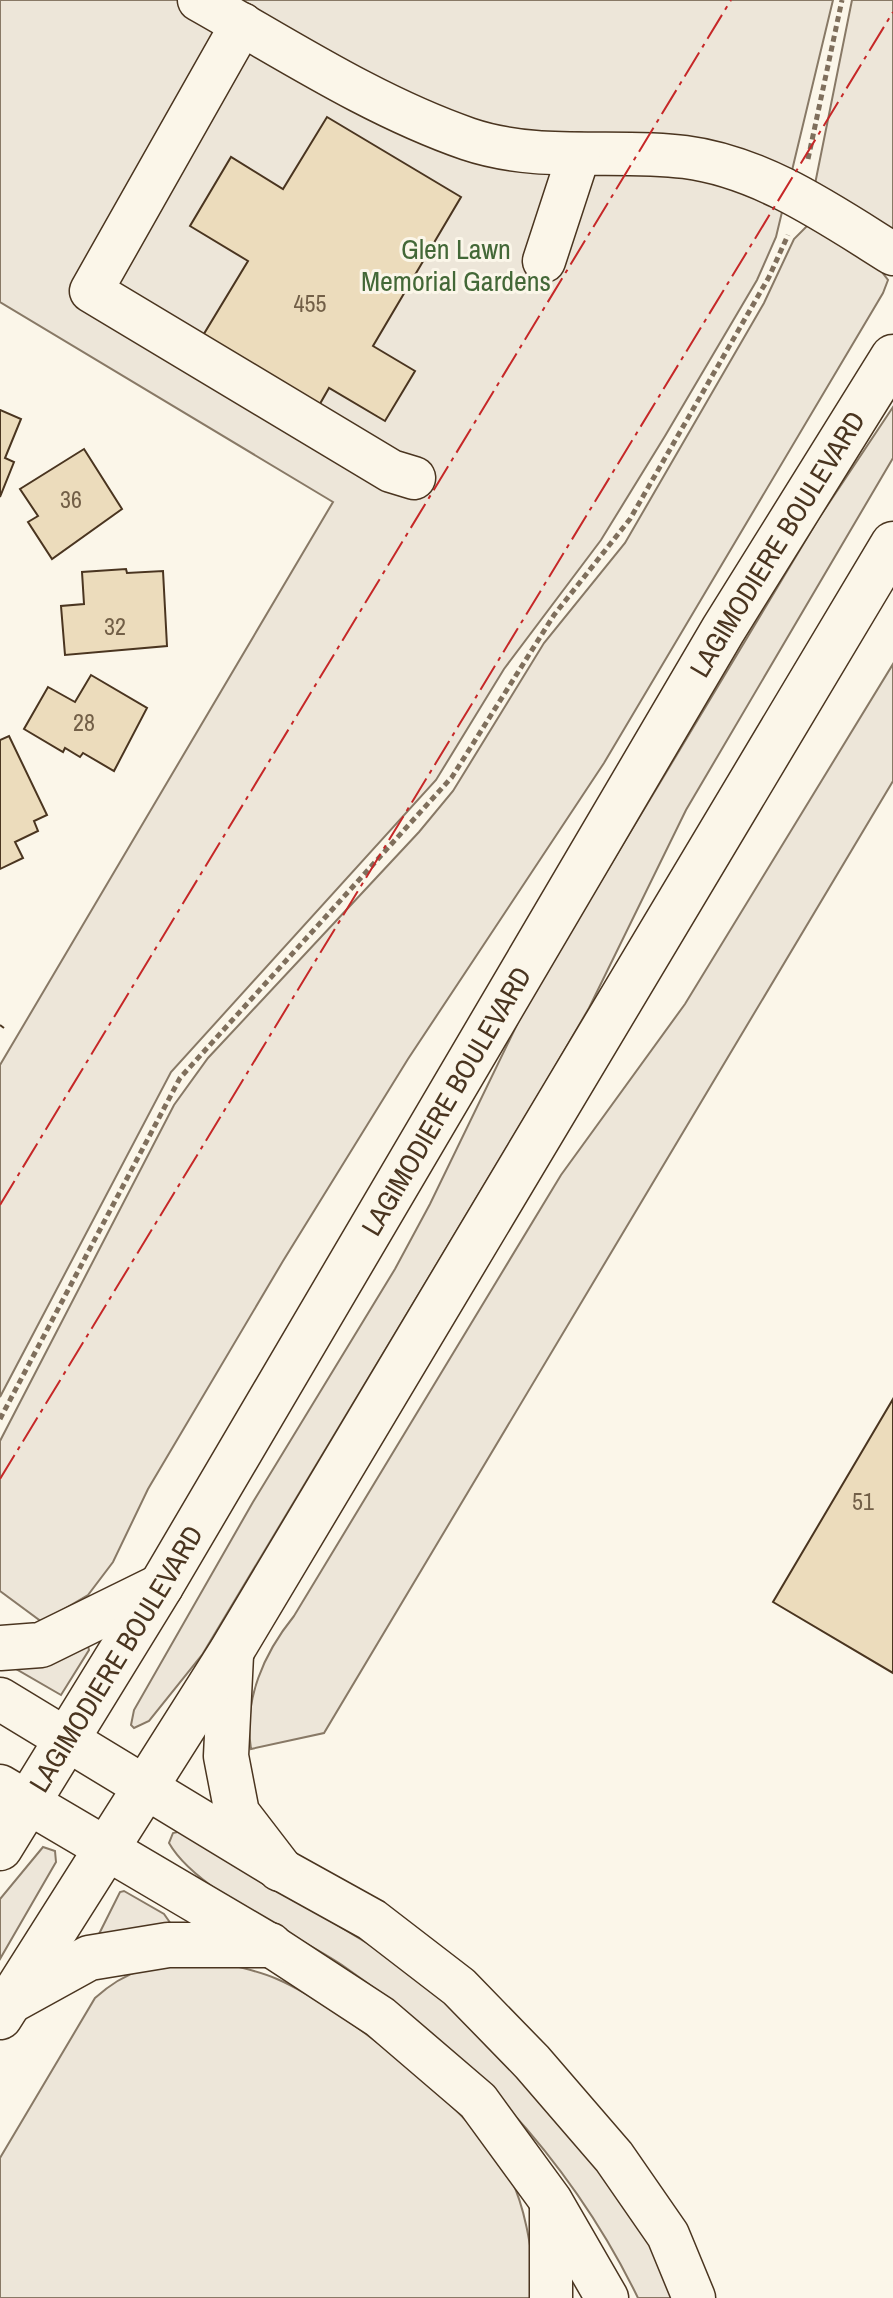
<svg xmlns="http://www.w3.org/2000/svg" width="893" height="2298" font-family="'Archivo Narrow',sans-serif">
	<style>
		.green { fill: #ede6d9; stroke: #887966; stroke-width: 2 }
		.building { fill: #ecdcbc; stroke: #4a3520; stroke-width: 2 }
		.lines { fill: none; stroke-linecap: round; stroke-linejoin: round }
		.minor-casing { stroke: #4a3520; stroke-width: 45 }
		.major-casing { stroke: #4a3520; stroke-width: 47 }
		.path { stroke: #7f6f5c; stroke-width: 5; stroke-dasharray: 6 4; stroke-linecap: butt }
		.minor { stroke: #fbf6e9; stroke-width: 42 }
		.major { stroke: #fbf6e9; stroke-width: 44 }
		.fence { stroke: #4a3520; stroke-width: 2; stroke-dasharray: 10 4; stroke-linecap: butt }
		.power { stroke: #c62828; stroke-width: 2; stroke-dasharray: 28 6 4 6; stroke-linecap: butt }
		.labels { text-anchor: middle; dominant-baseline: central; stroke-width: 6; stroke-linejoin: round; paint-order: stroke }
		.number-label { font-size: 24px; fill: #725f47 }
		.park-label { font-size: 28px; fill: #436837; stroke: #fbf6e9 }
		.street-label { font-size: 28px; fill: #4a3520; stroke: #fbf6e9 }
	</style>
	<rect width="100%" height="100%" fill="#fbf6e9"/>
	<g class="green">
		<polygon points="0,0 833,0 776,237 757,280 665,436 601,540 504,669 436,780 171,1072 0,1397 0,1065 333,502 0,302"/>
		<polygon points="852,0 893,0 893,233 814,189"/>
		<polygon points="809,224 875,263 888,280 883,293 604,763 408,1059 283,1261 148,1489 113,1562 88,1595 42,1622 0,1591 0,1441 174,1105 208,1058 419,832 453,791 544,643 625,543 764,303 794,239"/>
		<polygon points="893,407 893,458 686,810 589,1008 546,1082 202,1655 149,1721 134,1728 131,1725 134,1710 253,1502 395,1269 430,1204 527,1004 819,518"/>
		<path d="M893 664V781L324 1733 251 1749C243 1700 264 1653 294 1616L561 1175 685 1004Z"/>
		<polygon points="88,1646 89,1650 61,1695 11,1666"/>
		<path d="M182 1831 385 1954 420 1979 545 2094 646 2237 676 2298H638C571 2160 468 2052 342 1965 296 1934 196 1891 169 1843L173 1833Z"/>
		<polygon points="43,1847 55,1851 56,1862 0,1959 0,1899"/>
		<polygon points="124,1891 164,1914 171,1924 97,1938 120,1892"/>
		<path d="M212 1961C234 1966 257 1970 277 1979 342 2007 480 2116 511 2179 528 2214 532 2260 538 2298H0V2158L95 1998C135 1962 162 1966 212 1961Z"/>
	</g>
	<g class="building">
		<polygon points="327,117 461,197 373,346 415,371 385,421 329,388 313,416 196,347 248,261 190,226 231,157 283,189"/>
		<polygon points="0,410 21,419 5,458 14,462 0,497"/>
		<polygon points="84,449 122,509 52,559 28,522 38,516 20,489"/>
		<polygon points="126,569 127,573 163,571 167,646 65,655 61,606 84,604 82,572"/>
		<polygon points="91,675 147,708 114,771 83,753 80,757 65,748 63,752 24,729 48,687 75,702"/>
		<polygon points="9,736 47,815 34,821 38,831 15,842 23,858 0,869 0,740"/>
		<polygon points="893,1399 893,1673 773,1602"/>
	</g>
	<g class="lines">
		<defs>
			<g id="minor">
				<path d="M199 0C286 49 373 106 468 139 539 163 613 148 685 157 762 167 829 214 893 254"/>
				<polyline points="242,24 91,291 391,471 414,478"/>
				<polyline points="544,261 579,154"/>
				<polyline points="0,1699 280,1869 372,1920 459,1987 532,2062 614,2157 668,2235 694,2298"/>
				<polyline points="0,1786 270,1945 380,2017 478,2101 551,2201 607,2298"/>
				<polyline points="551,2202 551,2298"/>
			</g>
			<g id="major">
				<polyline points="0,1648 41,1645 161,1586"/>
				<polyline points="231,1655 226,1756 237,1813 280,1869"/>
				<path id="s1" d="M0 1848 161 1586 723 630 893 357"/>
				<polyline points="11,2001 89,1958 168,1945 270,1945"/>
				<polyline points="0,2017 231,1652 893,544"/>
			</g>
		</defs>
		<use href="#minor" class="minor-casing"/>
		<use href="#major" class="major-casing"/>
		<g class="path">
			<polyline points="808,159 842,0"/>
			<polyline points="0,1419 180,1078 452,777 554,615 630,519 769,277 788,235"/>
		</g>
		<use href="#minor" class="minor"/>
		<use href="#major" class="major"/>
		<polyline class="fence" points="0,1025 4,1028"/>
		<g class="power">
			<polyline points="0,1205 731,0"/>
			<polyline points="0,1479 893,12"/>
		</g>
	</g>
	<g class="labels">
		<g class="number-label">
			<text x="310" y="303">455</text>
			<text x="71" y="499">36</text>
			<text x="115" y="626">32</text>
			<text x="84" y="722">28</text>
			<text x="863" y="1501">51</text>
		</g>
		<g class="park-label">
			<text x="456" y="249">Glen Lawn<tspan x="456" dy="32">Memorial Gardens</tspan></text>
		</g>
		<g class="street-label">
			<text stroke="none"><textPath href="#s1" startOffset="1518">LAGIMODIERE BOULEVARD</textPath></text>
			<text stroke="none"><textPath href="#s1" startOffset="870">LAGIMODIERE BOULEVARD</textPath></text>
			<text stroke="none"><textPath href="#s1" startOffset="222">LAGIMODIERE BOULEVARD</textPath></text>
		</g>
	</g>
</svg>
